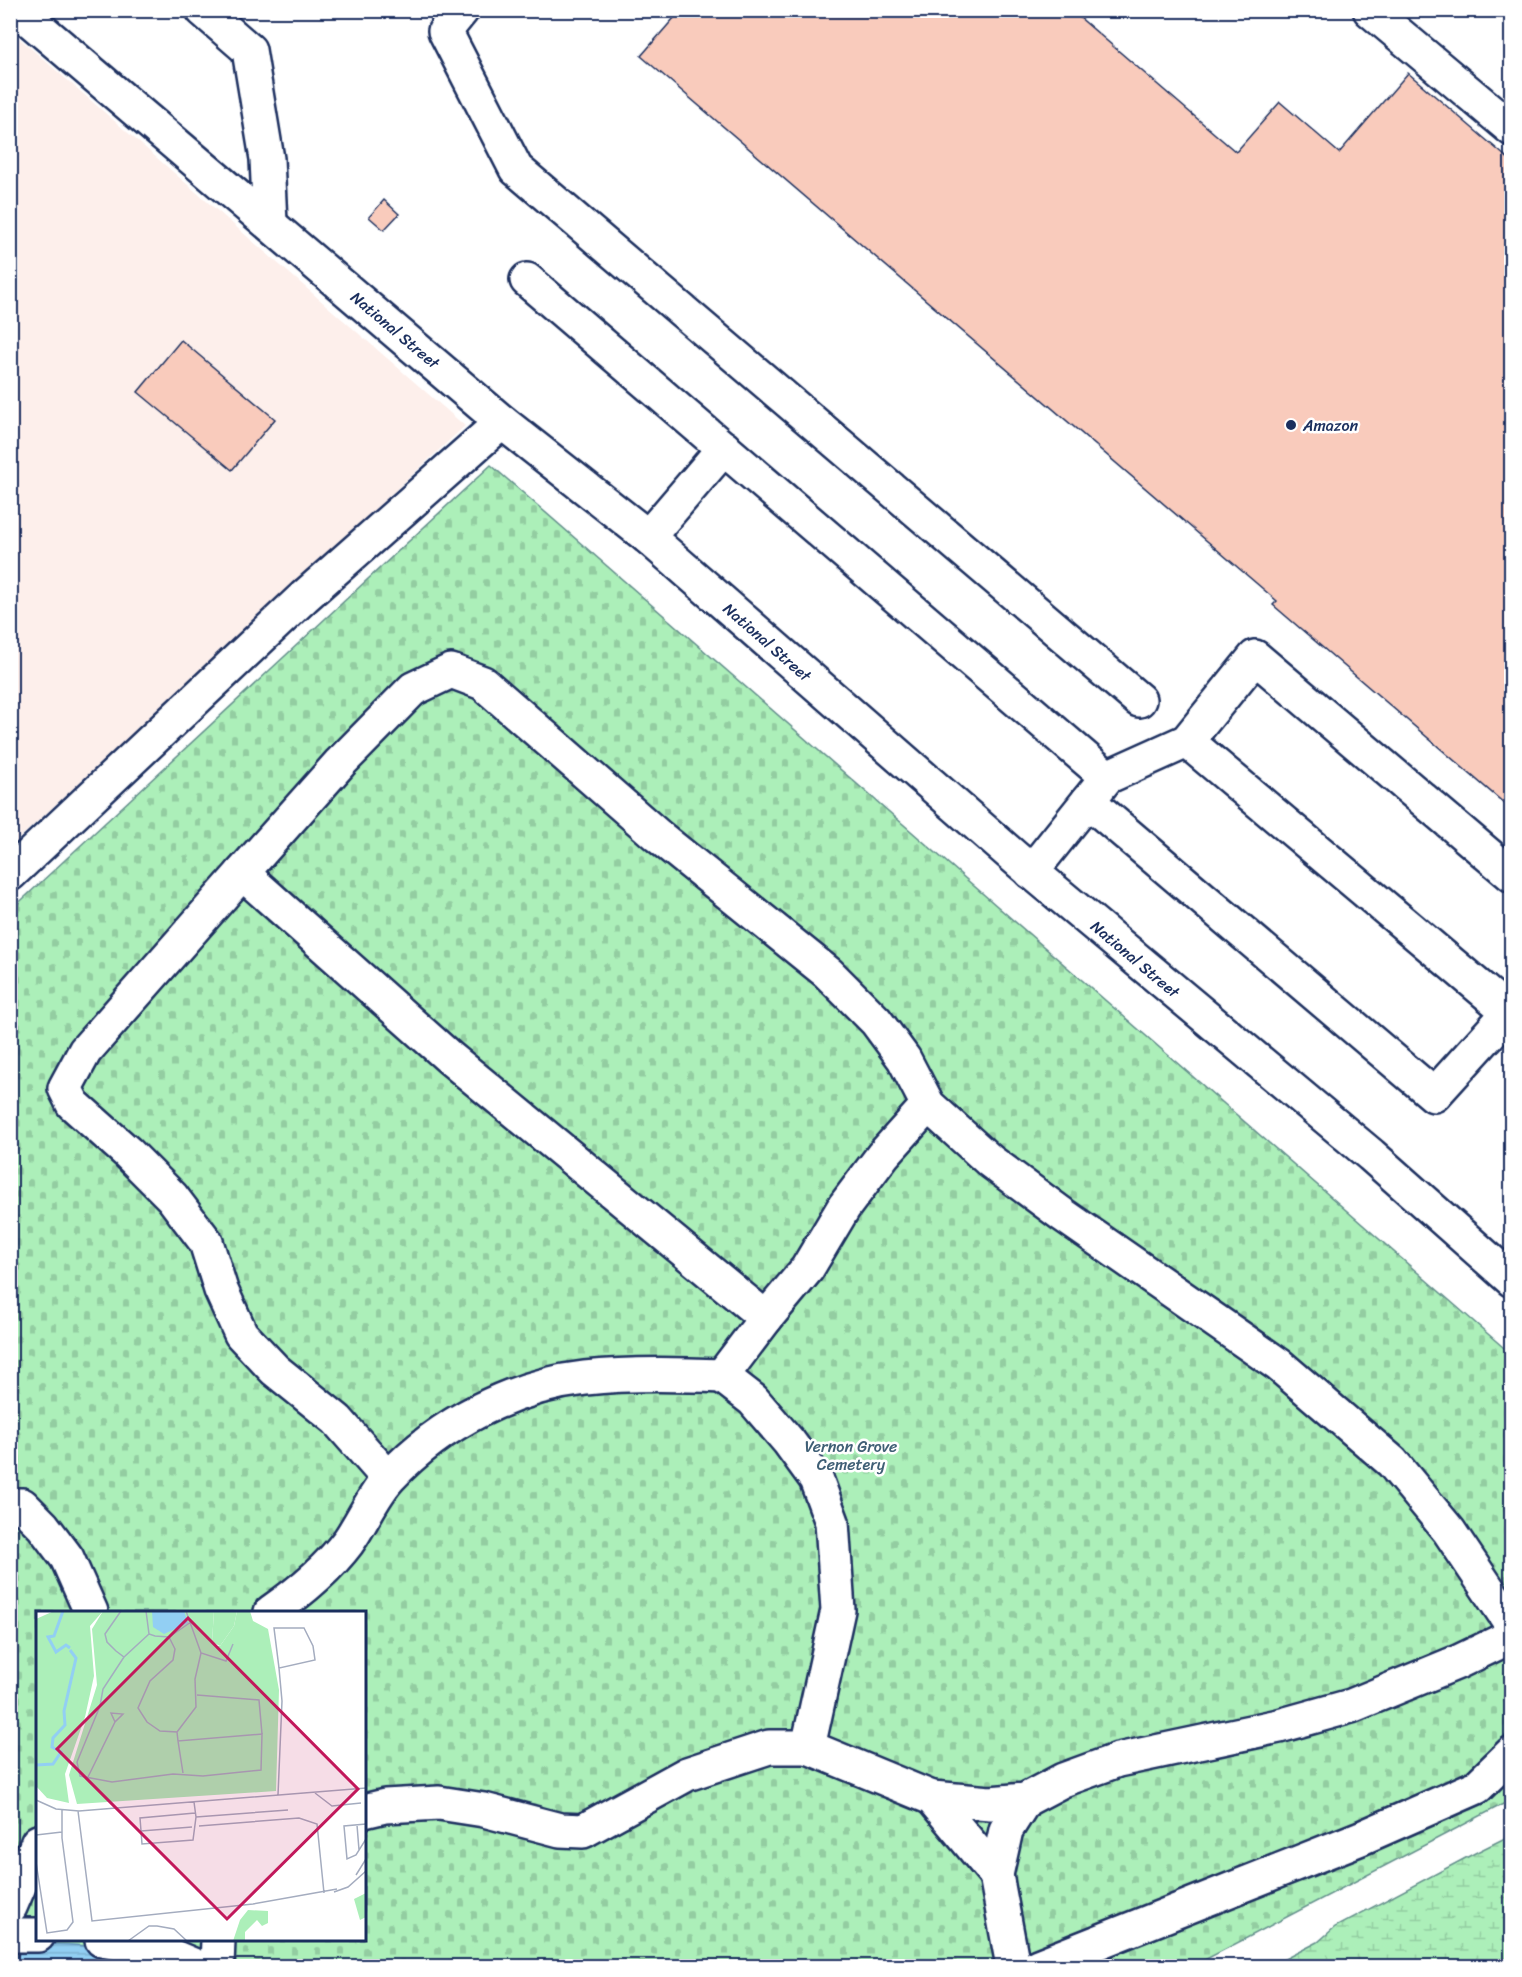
<svg xmlns="http://www.w3.org/2000/svg" width="1522" height="1977" font-family="Sriracha,sans-serif">
	<style>
		.built { fill: #fdefeb }
		.wetland { fill: url(#wetland-marsh); stroke: #648f8c; stroke-width: 1.5 }
		.cemetery { fill: url(#cemetery-stones); stroke: #648f8c; stroke-width: 1.5; fill-rule: evenodd }
		.water { fill: url(#water-rules); stroke: #628fb7; stroke-width: 1.5 }
		.lines { fill: none; stroke-linecap: round; stroke-linejoin: round }
		.stream { stroke: #628fb7; stroke-width: 10 }
		.building { fill: #f9cbbc; stroke: #1b2f5e; stroke-width: 1.5 }
		.minor-casing { stroke: #1b2f5e; stroke-width: 38 }
		.minor { stroke: #fff; stroke-width: 33 }
		.poi-dot { fill: #1b2f5e; stroke: #fff; stroke-width: 2 }
		.labels { text-anchor: middle; dominant-baseline: central; stroke-width: 5; stroke-linejoin: round; paint-order: stroke }
		.street-label { font-size: 16px; fill: #1b2f5e; stroke: #fff }
		.poi-label { font-size: 16px; fill: #1b2f5e; stroke: #fff; text-anchor: start }
		.park-label { font-size: 16px; fill: #3f5f75; stroke: #fff }
		.inset-river { fill: none; stroke: #92cff3; stroke-width: 3 }
		.inset-road { fill: none; stroke: #a4acbf; stroke-width: 1.5 }
		.view { fill: #c2185b; fill-opacity: 0.15; stroke: #c2185b; stroke-width: 3 }
		.inset-edge { fill: none; stroke: #1b2f5e; stroke-width: 3 }
	</style>
	<defs>
		<pattern id="wetland-marsh" width="20" height="14" patternUnits="userSpaceOnUse" patternTransform="scale(1.5)"><rect width="20" height="14" fill="#acefb9"/><path d="M1 5h8M5 5V1M11 12h8M15 12V8" fill="none" stroke="#93cda1"/></pattern>
		<pattern id="cemetery-stones" width="16" height="16" patternUnits="userSpaceOnUse" patternTransform="scale(1.5)"><rect width="16" height="16" fill="#acefb9"/><path d="M2 7V4a2 2 0 0 1 4 0v3zM10 15v-3a2 2 0 0 1 4 0v3z" fill="#93cda1"/></pattern>
		<pattern id="water-rules" width="6" height="5" patternUnits="userSpaceOnUse" patternTransform="scale(1.5)"><rect width="6" height="5" fill="#92cff3"/><path d="M0 2.5h6" fill="none" stroke="#7db2d3"/></pattern>
	</defs>
	<rect width="100%" height="100%" fill="#fff"/>
	<filter id="ink" filterUnits="userSpaceOnUse"><feTurbulence type="fractalNoise" baseFrequency=".0167" numOctaves="2"/><feDisplacementMap in="SourceGraphic" scale="12" xChannelSelector="R" yChannelSelector="G"/><feConvolveMatrix kernelMatrix="1 2 1 2 8 2 1 2 1" color-interpolation-filters="sRGB"/></filter>
	<g filter="url(#ink)">
		<polygon class="built" points="11,31 465,426 11,846"/>
		<polygon class="wetland" points="1511,1835 1511,1966 1271,1966 1318,1942 1335,1927 1477,1852"/>
		<path class="cemetery" d="M491 465 1511 1354V1800L1193 1966H11V910ZM38 1612H364V1940H38Z"/>
		<path class="water" d="M52 1944C89 1945 120 1948 153 1966H11V1963L24 1948Z"/>
		<g class="lines">
			<polyline class="stream" points="1512,1936 1512,1939"/>
		</g>
		<g class="building">
			<polygon points="681,10 1071,10 1236,152 1280,102 1339,153 1408,73 1512,162 1512,810 1273,605 1277,601 641,56"/>
			<polygon points="384,200 399,214 384,230 369,217"/>
			<polygon points="181,340 275,419 232,470 138,392"/>
		</g>
		<g class="lines">
			<defs>
				<g id="minor">
					<polyline points="18,10 502,422 648,537 1020,862 1371,1155 1512,1280"/>
					<polyline points="203,10 249,50 267,159 270,223"/>
					<polyline points="462,10 445,31 516,169 1139,700"/>
					<polyline points="1370,10 1512,129"/>
					<polyline points="527,280 1107,777"/>
					<polyline points="648,537 724,448"/>
					<polyline points="1187,741 1509,1012"/>
					<polyline points="1088,801 1434,1095 1512,1009"/>
					<polyline points="1031,872 1107,777 1187,741 1255,657 1512,875"/>
					<polyline points="242,873 85,1051 65,1088 73,1104 127,1152 172,1197 206,1242 221,1290 241,1334 275,1370 337,1420 388,1478"/>
					<polyline points="10,874 304,597 502,422"/>
					<polyline points="766,1318 807,1269 844,1207 883,1155 928,1105"/>
					<polyline points="10,1505 22,1505 43,1526 67,1558 91,1612"/>
					<path d="M271 1612C300 1592 327 1570 348 1542 363 1521 373 1495 390 1477 440 1423 513 1386 585 1378 629 1373 678 1374 722 1376"/>
					<polyline points="808,1747 932,1798"/>
					<polyline points="1025,1800 1006,1830 996,1875 932,1798 990,1803 1025,1800 1063,1780 1118,1760 1279,1726 1351,1706 1458,1662 1512,1636"/>
					<polyline points="364,1811 385,1806 439,1803 484,1810 560,1830 583,1831 687,1774 769,1747 808,1747 838,1610 832,1522 816,1479 789,1442 753,1400 722,1376 766,1318 450,1058 242,873 340,763 413,689 451,671 483,683 658,836 828,973 876,1021 904,1059 928,1105 990,1161 1063,1215 1279,1365 1392,1462 1449,1531 1512,1625"/>
					<polyline points="996,1875 1013,1966"/>
					<polyline points="10,1907 38,1842"/>
					<polyline points="10,1935 38,1935"/>
					<polyline points="102,1940 157,1950 195,1966"/>
					<polyline points="217,1966 218,1940"/>
					<polyline points="1038,1966 1361,1838 1477,1787 1512,1753"/>
				</g>
			</defs>
			<use href="#minor" class="minor-casing"/>
			<use href="#minor" class="minor"/>
		</g>
	</g>
	<circle class="poi-dot" cx="1291" cy="425" r="6"/>
	<g class="labels">
		<g class="street-label">
			<text transform="translate(395 330) rotate(40)">National Street</text>
			<text transform="translate(767 642) rotate(41)">National Street</text>
			<text transform="translate(1135 959) rotate(40)">National Street</text>
		</g>
		<g class="poi-label">
			<text x="1303" y="425">Amazon</text>
		</g>
		<g class="park-label">
			<text x="851" y="1446">Vernon Grove<tspan x="851" dy="18">Cemetery</tspan></text>
		</g>
	</g>
	<g transform="translate(36 1611)">
		<rect width="330" height="330" fill="#fff"/>
		<path d="M18 0H67L54 15 58 65 49 106 29 163 33 192 11 187 0 175V8ZM178 0H201L198 15 184 35 176 31ZM330 282V306L324 309 318 288ZM212 299 232 300V312L226 315 221 309 209 321V330H197L204 309Z" fill="#acefb9"/>
		<path d="M67 0H178L176 31 179 35H184L198 15 201 0H214L217 10 232 18 243 79 240 180 41 193 33 164 61 74 56 18Z" fill="#acefb9"/>
		<path d="M116 0H148L152 12 128 23 117 16Z" fill="#92cff3"/>
		<path class="inset-river" d="M27 0 18 25 12 26 20 41 30 34 34 37M0 154 17 153 25 141 16 136 17 127 29 114 28 100 40 47 34 39"/>
		<path class="inset-road" d="M85 0 69 23 71 31 80 40 88 46 113 23M110 0 113 23 119 25 133 26 155 11M150 0 165 42 190 50 197 33M88 46 67 78 64 95 41 151 44 165 76 171 137 163 167 165 225 159 226 123 142 130 141 121 124 120 111 111 102 97 114 70 137 49 139 38 133 26M161 84 223 89 226 123M141 121 160 96 159 68 165 42M142 130 147 162M51 168 79 111 87 103 75 102 79 111M279 182 296 195 325 192M242 184 246 90 243 57 279 49 277 35 268 17H238L243 57M0 189 20 198 43 200 330 177M158 191 160 206 157 229 106 233 104 207 159 202M42 200 56 310 217 293 301 278M160 206 252 199M330 213 308 215 311 248 320 244 330 228M321 214 323 239M163 215 263 207 281 213 288 282M105 220 156 216M0 224 26 221M0 251 11 322 31 319 37 311 26 227V199M320 264 330 248M298 281 312 276 330 260M92 330 113 315H121L138 318 151 330"/>
		<path class="view" d="M152 7 322 178 191 308 21 138Z"/>
		<rect width="330" height="330" class="inset-edge"/>
	</g>
	<rect width="1522" height="1977" fill="none" stroke="#fff" stroke-width="36"/>
	<rect x="18" y="18" width="1486" height="1941" fill="none" stroke="#1b2f5e" stroke-width="2" filter="url(#ink)"/>
</svg>
